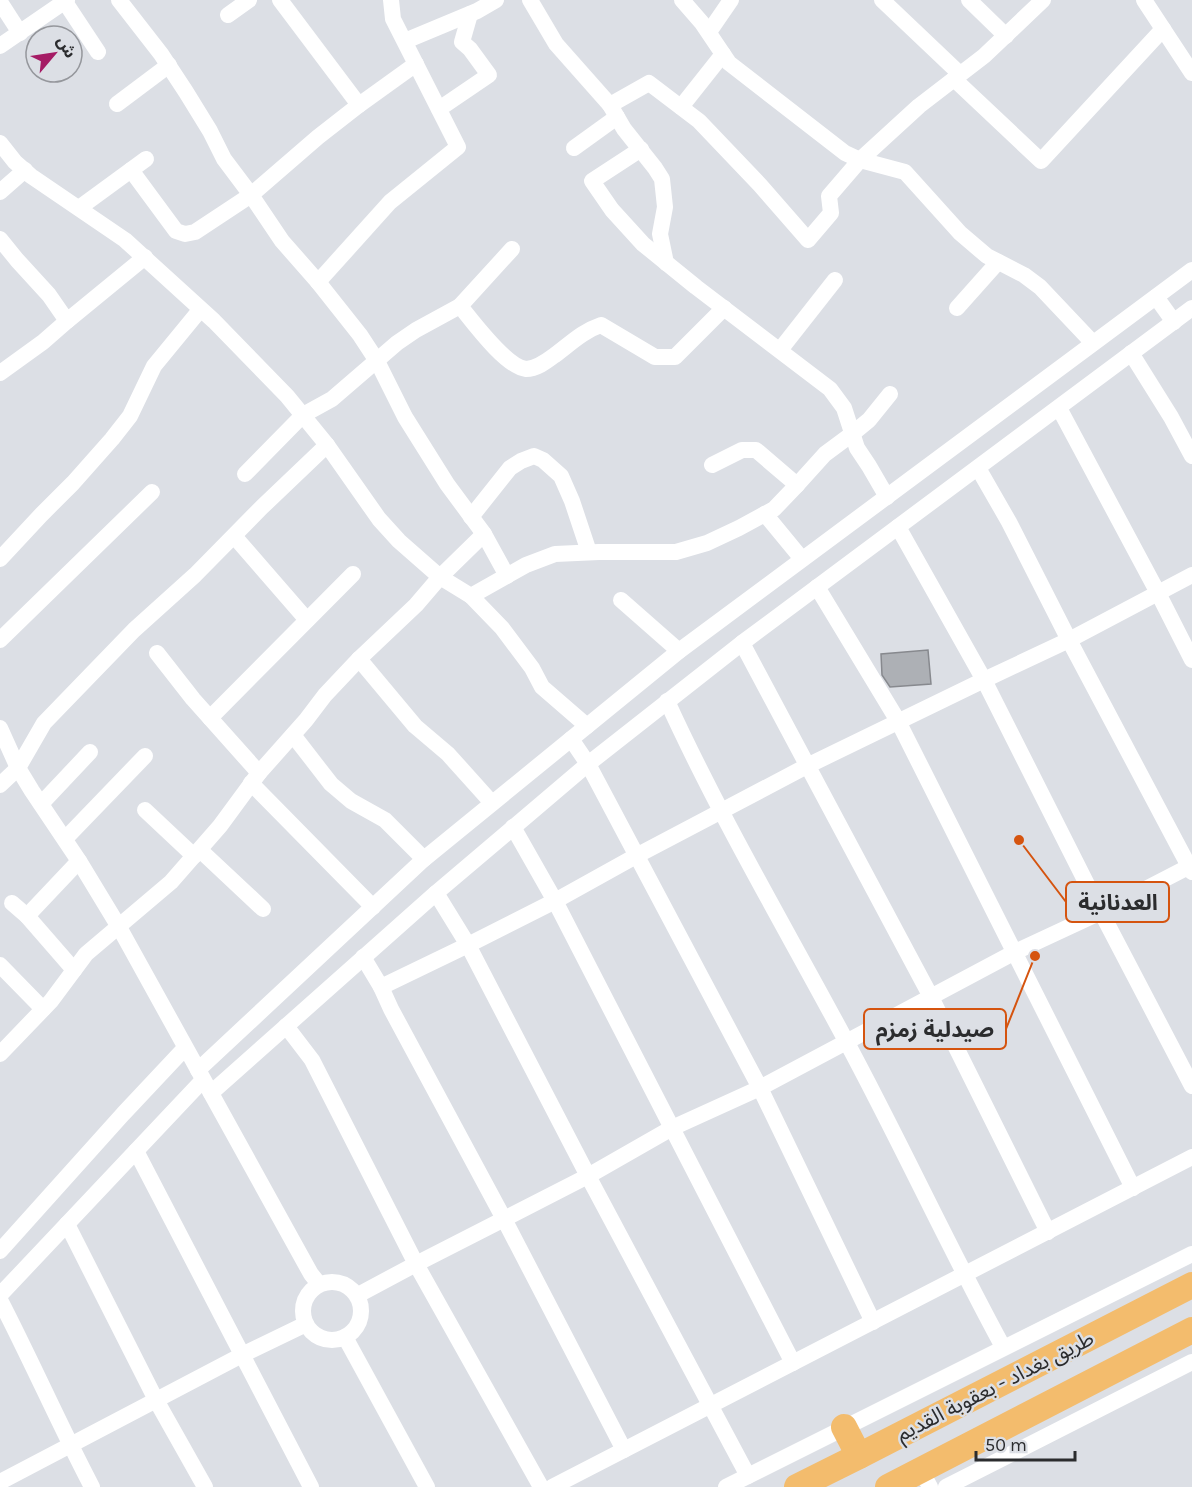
<svg xmlns="http://www.w3.org/2000/svg" width="1192" height="1487" font-family="Karla,'Noto Sans Arabic',sans-serif">
	<style>
		.building { fill: #adb0b5; stroke: #87898e; stroke-width: 1.5 }
		.lines { fill: none; stroke-linecap: round; stroke-linejoin: round }
		.minor { stroke: #fff; stroke-width: 16 }
		.highway { stroke: #f3bc6d; stroke-width: 26 }
		.labels { text-anchor: middle; dominant-baseline: central; stroke-width: 5; stroke-linejoin: round; paint-order: stroke }
		.street-label { font-size: 21px; fill: #2b2c2e; stroke: #dcdfe5 }
		.leader { fill: none; stroke: #d5540f; stroke-width: 2 }
		.callout-dot { fill: #d5540f; stroke: #dcdfe5; stroke-width: 2 }
		.callout { fill: #dcdfe5; stroke: #d5540f; stroke-width: 2 }
		.callout-label { font-size: 22px; text-anchor: middle; font-weight: bold; fill: #2b2c2e }
	</style>
	<rect width="100%" height="100%" fill="#dcdfe5"/>
	<polygon class="building" points="928,650 931,684 890,687 882,675 881,654"/>
	<g class="lines">
		<g class="minor">
			<polyline points="119,0 161,54 186,92 210,131 224,159 251,195 282,241 318,282 360,335 377,361 405,417 447,484 484,534 507,576"/>
			<polyline points="280,0 359,105 416,64"/>
			<polyline points="530,0 556,44 610,105 624,129 655,168 662,179 665,207 660,234 666,263"/>
			<polyline points="682,0 702,23 729,63 845,153 860,160 905,172 960,233 987,256 1024,275 1040,287 1093,343"/>
			<polyline points="882,0 960,74"/>
			<polyline points="969,0 1006,36"/>
			<polyline points="1144,0 1192,73"/>
			<polyline points="0,2 20,33"/>
			<polyline points="65,2 98,52"/>
			<polyline points="228,15 249,0"/>
			<polyline points="709,32 731,0"/>
			<polyline points="405,41 477,11 496,0"/>
			<polyline points="0,46 67,0"/>
			<polyline points="954,79 1041,161 1163,29"/>
			<polyline points="117,104 169,65"/>
			<polyline points="610,105 649,83 699,121 760,185 808,240 831,213 829,196 860,160 919,106 984,56 1043,0"/>
			<polyline points="681,107 723,54"/>
			<polyline points="439,109 489,75 470,49 462,42 470,14"/>
			<polyline points="0,143 15,162 31,176 125,240 214,321 287,396 327,445 379,519 399,541 440,577 484,534"/>
			<polyline points="574,148 617,117"/>
			<polyline points="641,149 592,181 612,210 643,244 696,287 830,389 844,408 857,448 869,466 887,497"/>
			<polyline points="131,170 176,231 185,234 195,232 251,195 318,137 359,105"/>
			<polyline points="0,192 25,170"/>
			<polyline points="79,208 146,159"/>
			<polyline points="0,239 17,260 49,295 67,321 145,257"/>
			<polyline points="318,282 390,202 458,147 393,19 391,0"/>
			<polyline points="1156,297 1174,322"/>
			<polyline points="460,306 512,249"/>
			<polyline points="957,308 998,262"/>
			<polyline points="780,350 835,280"/>
			<polyline points="1131,353 1171,417 1192,456"/>
			<polyline points="0,373 43,342 67,321"/>
			<polyline points="1059,408 1158,593 1192,660"/>
			<polyline points="712,465 742,450 756,450 797,485"/>
			<polyline points="978,468 1009,522 1069,640 1192,872"/>
			<path d="M245 474 303 415 332 399 397 343 416 330 460 306C473 322 506 367 526 369 537 369 547 361 555 355 570 344 583 331 601 325L655 357H675L724 308"/>
			<polyline points="765,514 802,559"/>
			<polyline points="471,517 510,468 521,461 534,456 543,460 561,476 572,501 589,552"/>
			<polyline points="898,527 984,680 1101,912 1192,1086"/>
			<polyline points="234,536 307,620"/>
			<polyline points="0,559 41,515 73,483 112,439 130,416 154,366 200,310"/>
			<polyline points="817,587 898,721 1133,1188"/>
			<polyline points="471,596 502,628 532,668 542,687 587,726"/>
			<polyline points="621,600 679,651"/>
			<polyline points="0,640 152,492"/>
			<polyline points="742,643 931,997 1048,1232"/>
			<polyline points="157,653 193,699 259,773"/>
			<polyline points="359,659 415,726 448,754 492,803"/>
			<path d="M667 701C720 817 785 927 845 1039 900 1141 948 1246 1003 1347"/>
			<polyline points="210,718 353,574"/>
			<polyline points="0,728 18,768 32,791 79,861 119,927 311,1274 319,1284"/>
			<polyline points="293,735 331,784 351,801 385,820 424,859"/>
			<polyline points="571,739 588,764 760,1088 873,1322"/>
			<polyline points="251,783 373,907"/>
			<polyline points="0,785 18,768 44,723 134,630 195,575 262,507 327,445"/>
			<polyline points="41,804 90,752"/>
			<polyline points="145,810 194,856"/>
			<polyline points="513,827 555,901 793,1363"/>
			<polyline points="65,839 145,756"/>
			<polyline points="200,850 263,909"/>
			<polyline points="436,893 468,945 588,1176 748,1476"/>
			<polyline points="12,903 27,916 74,970"/>
			<polyline points="27,916 79,861"/>
			<polyline points="363,957 381,987 391,1009 504,1219 624,1450"/>
			<polyline points="0,965 43,1009"/>
			<polyline points="381,987 468,945 555,901 636,856 807,766 984,680 1069,640 1192,575"/>
			<polyline points="286,1026 312,1060 416,1264 541,1487"/>
			<polyline points="0,1054 51,1001 86,954 171,882 220,826 259,773 306,720 325,695 359,659 416,605 440,577 471,596 526,565 555,554 599,552 676,552 707,543 739,528 774,509 797,485 825,454 852,434 869,420 890,394"/>
			<polyline points="198,1070 424,859 679,651 1192,270"/>
			<polyline points="211,1093 436,893 588,764 742,643 1192,308"/>
			<polyline points="136,1151 311,1487"/>
			<polyline points="67,1224 156,1400 205,1487"/>
			<polyline points="0,1251 123,1114 185,1048"/>
			<circle cx="332" cy="1311" r="29"/>
			<polyline points="0,1295 203,1080"/>
			<polyline points="358,1295 416,1264 588,1176 672,1128 760,1088 1015,952 1101,912 1192,865"/>
			<path d="M0 1300C32 1362 60 1426 92 1487"/>
			<polyline points="345,1337 427,1487"/>
			<polyline points="921,1470 930,1487"/>
			<polyline points="0,1482 242,1355 306,1324"/>
			<polyline points="552,1487 1192,1157"/>
			<polyline points="726,1487 1192,1254"/>
			<polyline points="946,1487 1192,1362"/>
		</g>
		<g class="highway">
			<polyline points="844,1427 859,1456"/>
			<polyline points="797,1487 859,1456 1192,1285"/>
			<polyline points="888,1487 1192,1330"/>
		</g>
	</g>
	<g class="labels">
		<g class="street-label">
			<text transform="translate(995 1386) rotate(-27)">طريق بغداد - بعقوبة القديم</text>
		</g>
	</g>
	<path class="leader" d="M1019 840L1066 902M1035 956L1006 1029"/>
	<g class="callout-dot">
		<circle cx="1019" cy="840" r="6"/>
		<circle cx="1035" cy="956" r="6"/>
	</g>
	<g class="callout">
		<rect x="1066" y="882" width="103" height="40" rx="6"/>
		<rect x="864" y="1009" width="142" height="40" rx="6"/>
	</g>
	<g class="callout-label">
		<text x="1118" y="910">العدنانية</text>
		<text x="935" y="1037">صيدلية زمزم</text>
	</g>
	<g transform="translate(54 54) rotate(61)"><circle r="28" fill="#dcdfe5" stroke="#95979c" stroke-width="1.5"/>
	<path d="M0-4.5L10 22L0 15L-10 22Z" fill="#a51c65"/>
	<text y="-9" font-size="16" font-weight="bold" text-anchor="middle" fill="#2b2c2e">ش</text>
	</g>
	<path d="M976 1451v9h99v-9" fill="none" stroke="#2b2c2e" stroke-width="3"/>
	<text x="985" y="1451" font-size="18" fill="#2b2c2e" stroke="#dcdfe5" stroke-width="4.5" paint-order="stroke">50 m</text>
</svg>
